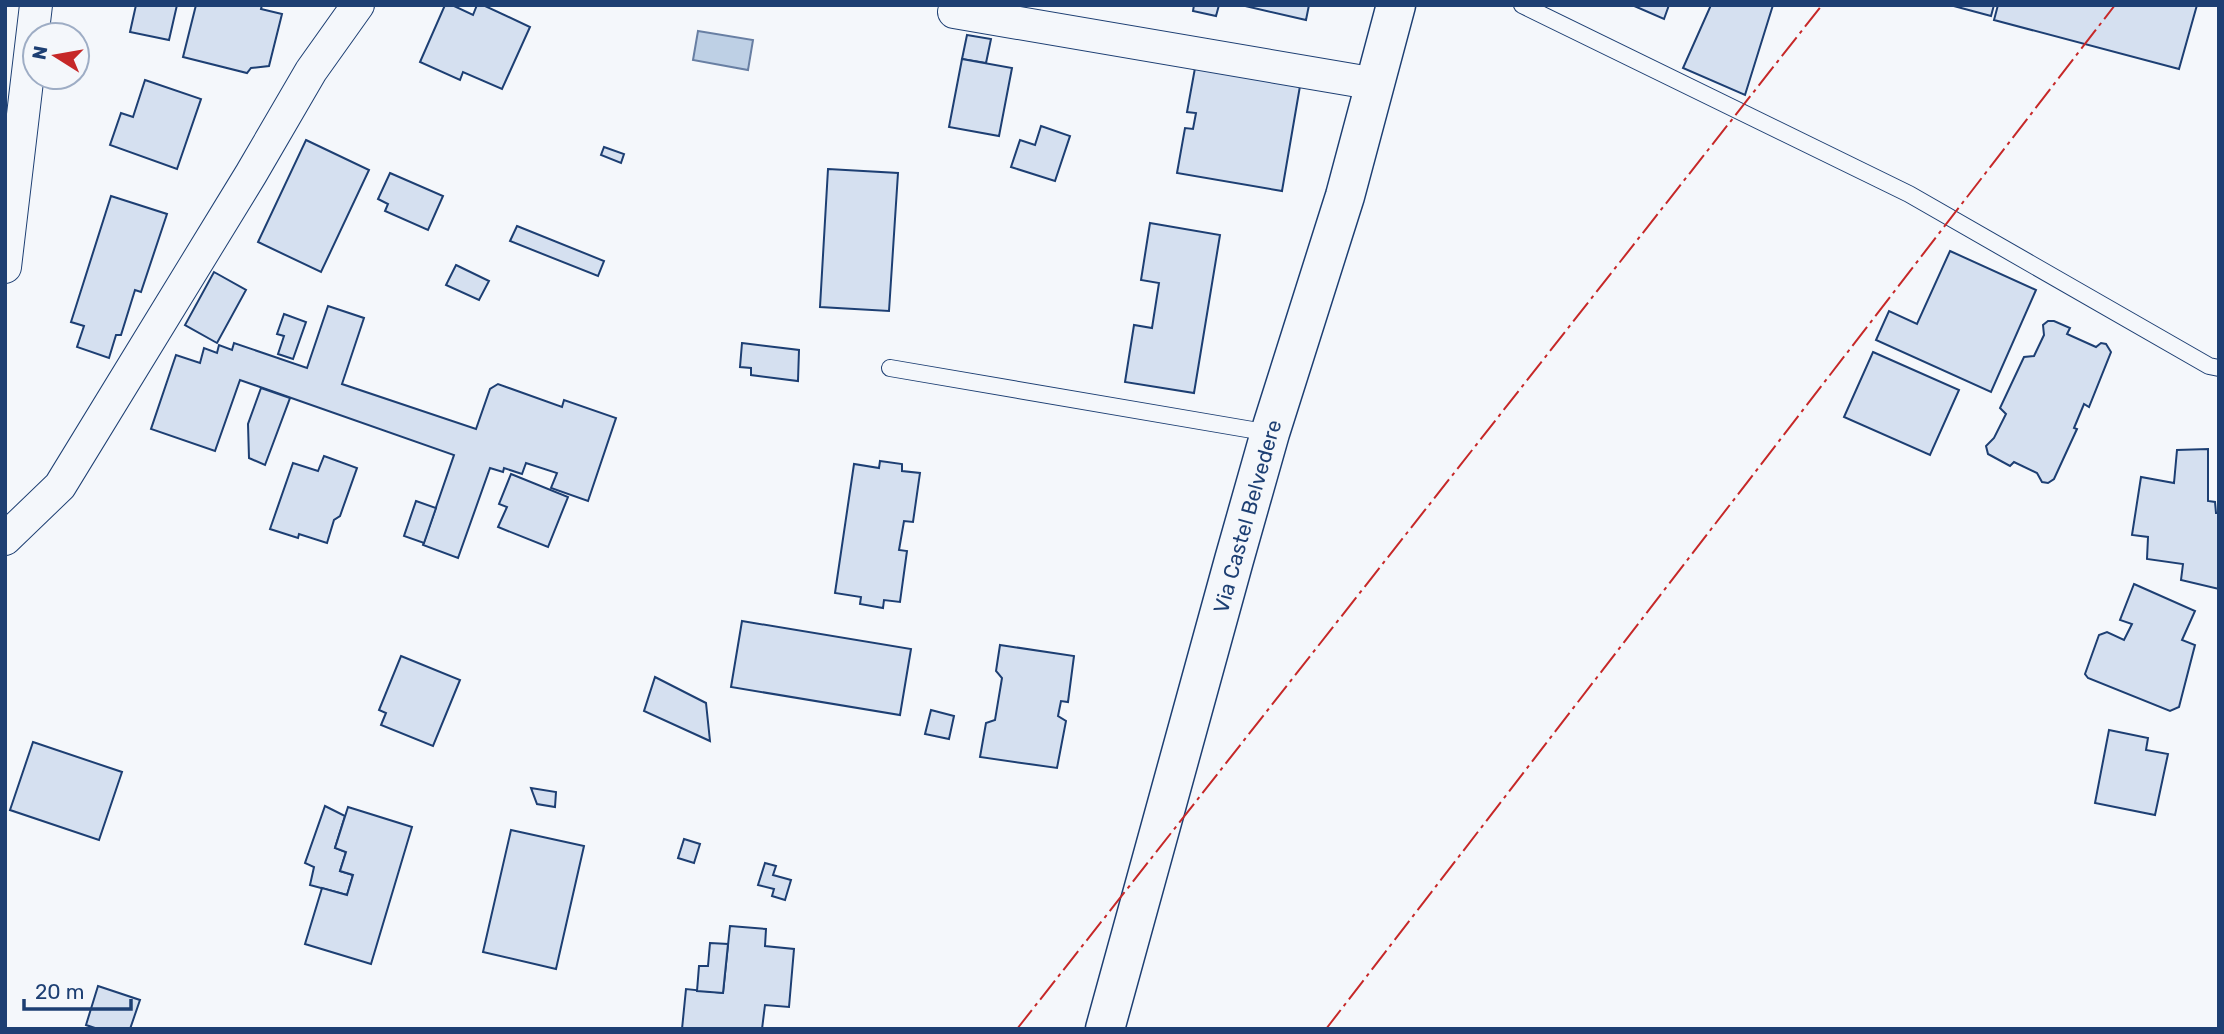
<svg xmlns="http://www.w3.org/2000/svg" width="2224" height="1034" font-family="Rubik,sans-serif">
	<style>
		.water { fill: #bed0e5; stroke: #687fa3; stroke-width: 2 }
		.building { fill: #d5e0f0; stroke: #1d3f73; stroke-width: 2 }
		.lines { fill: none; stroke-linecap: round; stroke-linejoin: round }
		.service-casing { stroke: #1d3f73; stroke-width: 18 }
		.minor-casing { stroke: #1d3f73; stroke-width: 34 }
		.tertiary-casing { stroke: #1d3f73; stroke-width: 41 }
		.service { stroke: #f4f7fb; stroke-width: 16 }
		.minor { stroke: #f4f7fb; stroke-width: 32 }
		.tertiary { stroke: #f4f7fb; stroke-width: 38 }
		.power { stroke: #c62828; stroke-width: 2; stroke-dasharray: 24 5 3.5 5; stroke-linecap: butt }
		.labels { text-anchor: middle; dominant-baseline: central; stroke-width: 5; stroke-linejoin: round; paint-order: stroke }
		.street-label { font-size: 21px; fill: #1d3f73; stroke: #f4f7fb }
	</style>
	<rect width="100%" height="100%" fill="#f4f7fb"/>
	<polygon class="water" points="698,31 753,40 748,70 693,60"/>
	<g class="building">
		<polygon points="136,5 177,5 169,40 130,32"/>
		<polygon points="196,5 262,5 261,9 282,14 269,66 251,68 247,73 183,57"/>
		<polygon points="445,5 452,5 473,15 477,5 483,5 530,27 502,89 463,72 460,80 420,62"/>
		<polygon points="1194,5 1219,5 1216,16 1193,11"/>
		<polygon points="1241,5 1309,5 1306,20"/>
		<polygon points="1632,5 1669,5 1664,19"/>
		<polygon points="1711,5 1773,5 1745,95 1683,68"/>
		<polygon points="1950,5 1994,5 1991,16"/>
		<polygon points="1998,5 2197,5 2179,69 1994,20"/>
		<polygon points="967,35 991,39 986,63 962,59"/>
		<polygon points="962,59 1012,68 999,136 949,127"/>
		<polygon points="1195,68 1300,86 1282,191 1177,173 1185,128 1193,129 1196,113 1187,112"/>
		<polygon points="145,80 201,99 177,169 110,145 121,113 133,117"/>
		<polygon points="1041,126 1070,136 1055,181 1011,167 1020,140 1035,145"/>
		<polygon points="306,140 369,170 321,272 258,242"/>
		<polygon points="604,147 624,154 621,163 601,155"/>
		<polygon points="828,169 898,173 889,311 820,307"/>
		<polygon points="390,173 443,196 428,230 385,211 388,204 378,199"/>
		<polygon points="111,196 167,214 141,292 135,290 121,335 116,335 109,358 77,347 84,326 71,322"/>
		<polygon points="1150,223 1220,235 1194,393 1125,382 1134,325 1152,328 1159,283 1141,280"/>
		<polygon points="517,226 604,261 598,276 510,241"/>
		<polygon points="1950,251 2036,290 1991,392 1876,340 1889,311 1917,324"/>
		<polygon points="456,265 489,281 479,300 446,285"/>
		<polygon points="214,272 246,290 217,343 185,325"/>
		<polygon points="328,306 364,318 342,384 476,429 490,389 498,384 562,407 564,400 616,418 588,501 551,488 557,473 526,463 522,474 504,468 503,472 490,468 458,558 423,545 454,455 240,380 215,451 151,429 176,355 200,363 204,348 217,353 219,345 232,350 234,343 307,368"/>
		<polygon points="284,314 306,322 293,359 278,354 284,336 277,334"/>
		<polygon points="2048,321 2054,321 2070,328 2067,334 2096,347 2101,343 2106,344 2111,352 2089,407 2084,404 2074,428 2077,429 2054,479 2048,483 2042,482 2037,473 2014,462 2010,466 1988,454 1986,446 1994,438 2006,414 2000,408 2024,357 2034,356 2044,335 2043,325"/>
		<polygon points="742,343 799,350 798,381 751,375 751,368 740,367"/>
		<polygon points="1873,352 1959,390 1930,455 1844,417"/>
		<polygon points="261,388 290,398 265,465 249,458 248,424"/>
		<polygon points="2208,449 2208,501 2215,502 2216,513 2219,513 2219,589 2181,580 2183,564 2147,559 2148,537 2132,535 2141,477 2174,483 2177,450"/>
		<polygon points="324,456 357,468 340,516 334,520 327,543 299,534 298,538 270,529 293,463 318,471"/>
		<polygon points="880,461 902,464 902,471 920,473 913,522 904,521 899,550 907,551 900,602 884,600 883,608 860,604 861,597 835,593 854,464 879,468"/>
		<polygon points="511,474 568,497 548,547 498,527 507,507 499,504"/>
		<polygon points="416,501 436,508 424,543 404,536"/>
		<polygon points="2134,584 2195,611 2182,640 2195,645 2179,707 2170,711 2088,678 2085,674 2099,635 2107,632 2124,640 2132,624 2120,620"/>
		<polygon points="742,621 911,649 900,715 731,687"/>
		<polygon points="1000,645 1074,656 1068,702 1061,701 1058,716 1066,721 1057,768 980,757 986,723 995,720 1002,678 996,671"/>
		<polygon points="401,656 460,680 433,746 381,725 386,713 379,710"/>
		<polygon points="655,677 706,703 710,741 644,711"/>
		<polygon points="931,710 954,716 949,739 925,734"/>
		<polygon points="2109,730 2148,738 2146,750 2168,754 2155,815 2095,803"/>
		<polygon points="33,742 122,772 99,840 10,810"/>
		<polygon points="531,788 556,792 555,807 537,804"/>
		<polygon points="325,806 345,816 335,848 346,852 340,871 353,875 347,895 310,885 314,867 305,863"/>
		<polygon points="348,807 412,827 371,964 305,944 322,888 347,895 353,875 340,871 346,852 335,848"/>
		<polygon points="511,830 584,846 556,969 483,952"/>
		<polygon points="684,839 700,844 694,863 678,858"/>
		<polygon points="765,863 776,866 773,875 791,880 785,900 772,896 774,889 758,885"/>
		<polygon points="730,926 766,929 765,946 794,949 789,1007 765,1005 762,1029 682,1029 686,989 723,993"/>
		<polygon points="710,943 728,944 723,993 697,991 699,966 708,966"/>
		<polygon points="98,986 140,1000 130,1029 98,1029 86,1025"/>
	</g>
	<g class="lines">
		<defs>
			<g id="service">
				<polyline points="1522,5 1909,194 2209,366 2219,368"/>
				<polyline points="890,368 1270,433"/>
			</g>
			<g id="minor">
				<polyline points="954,12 1376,84"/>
				<polyline points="5,267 36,5"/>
				<polyline points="5,539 60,486 251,174 311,71 358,5"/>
			</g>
			<g id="tertiary">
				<path id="s1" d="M1105 1029 1234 560 1270 433 1345 196 1396 5"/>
			</g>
		</defs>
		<use href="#service" class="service-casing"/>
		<use href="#minor" class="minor-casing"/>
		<use href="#tertiary" class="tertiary-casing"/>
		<use href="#service" class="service"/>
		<use href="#minor" class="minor"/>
		<use href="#tertiary" class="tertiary"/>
		<g class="power">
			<polyline points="1017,1029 1822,5"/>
			<polyline points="1326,1029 2115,5"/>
		</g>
	</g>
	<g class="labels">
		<g class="street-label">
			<text stroke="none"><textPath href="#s1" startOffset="532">Via Castel Belvedere</textPath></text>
		</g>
	</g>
	<rect width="2224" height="1034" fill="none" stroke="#1d3f73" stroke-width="14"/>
	<g transform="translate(56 56) rotate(281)"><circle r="33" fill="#f4f7fb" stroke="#9eadc5" stroke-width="2"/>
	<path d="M0-5L12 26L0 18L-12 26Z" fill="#c62828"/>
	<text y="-10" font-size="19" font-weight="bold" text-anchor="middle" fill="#1d3f73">N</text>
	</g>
	<path d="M24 999v10h107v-10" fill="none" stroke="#1d3f73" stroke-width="3.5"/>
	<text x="35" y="999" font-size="21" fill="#1d3f73" stroke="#f4f7fb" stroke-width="5" paint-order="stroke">20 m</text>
</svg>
